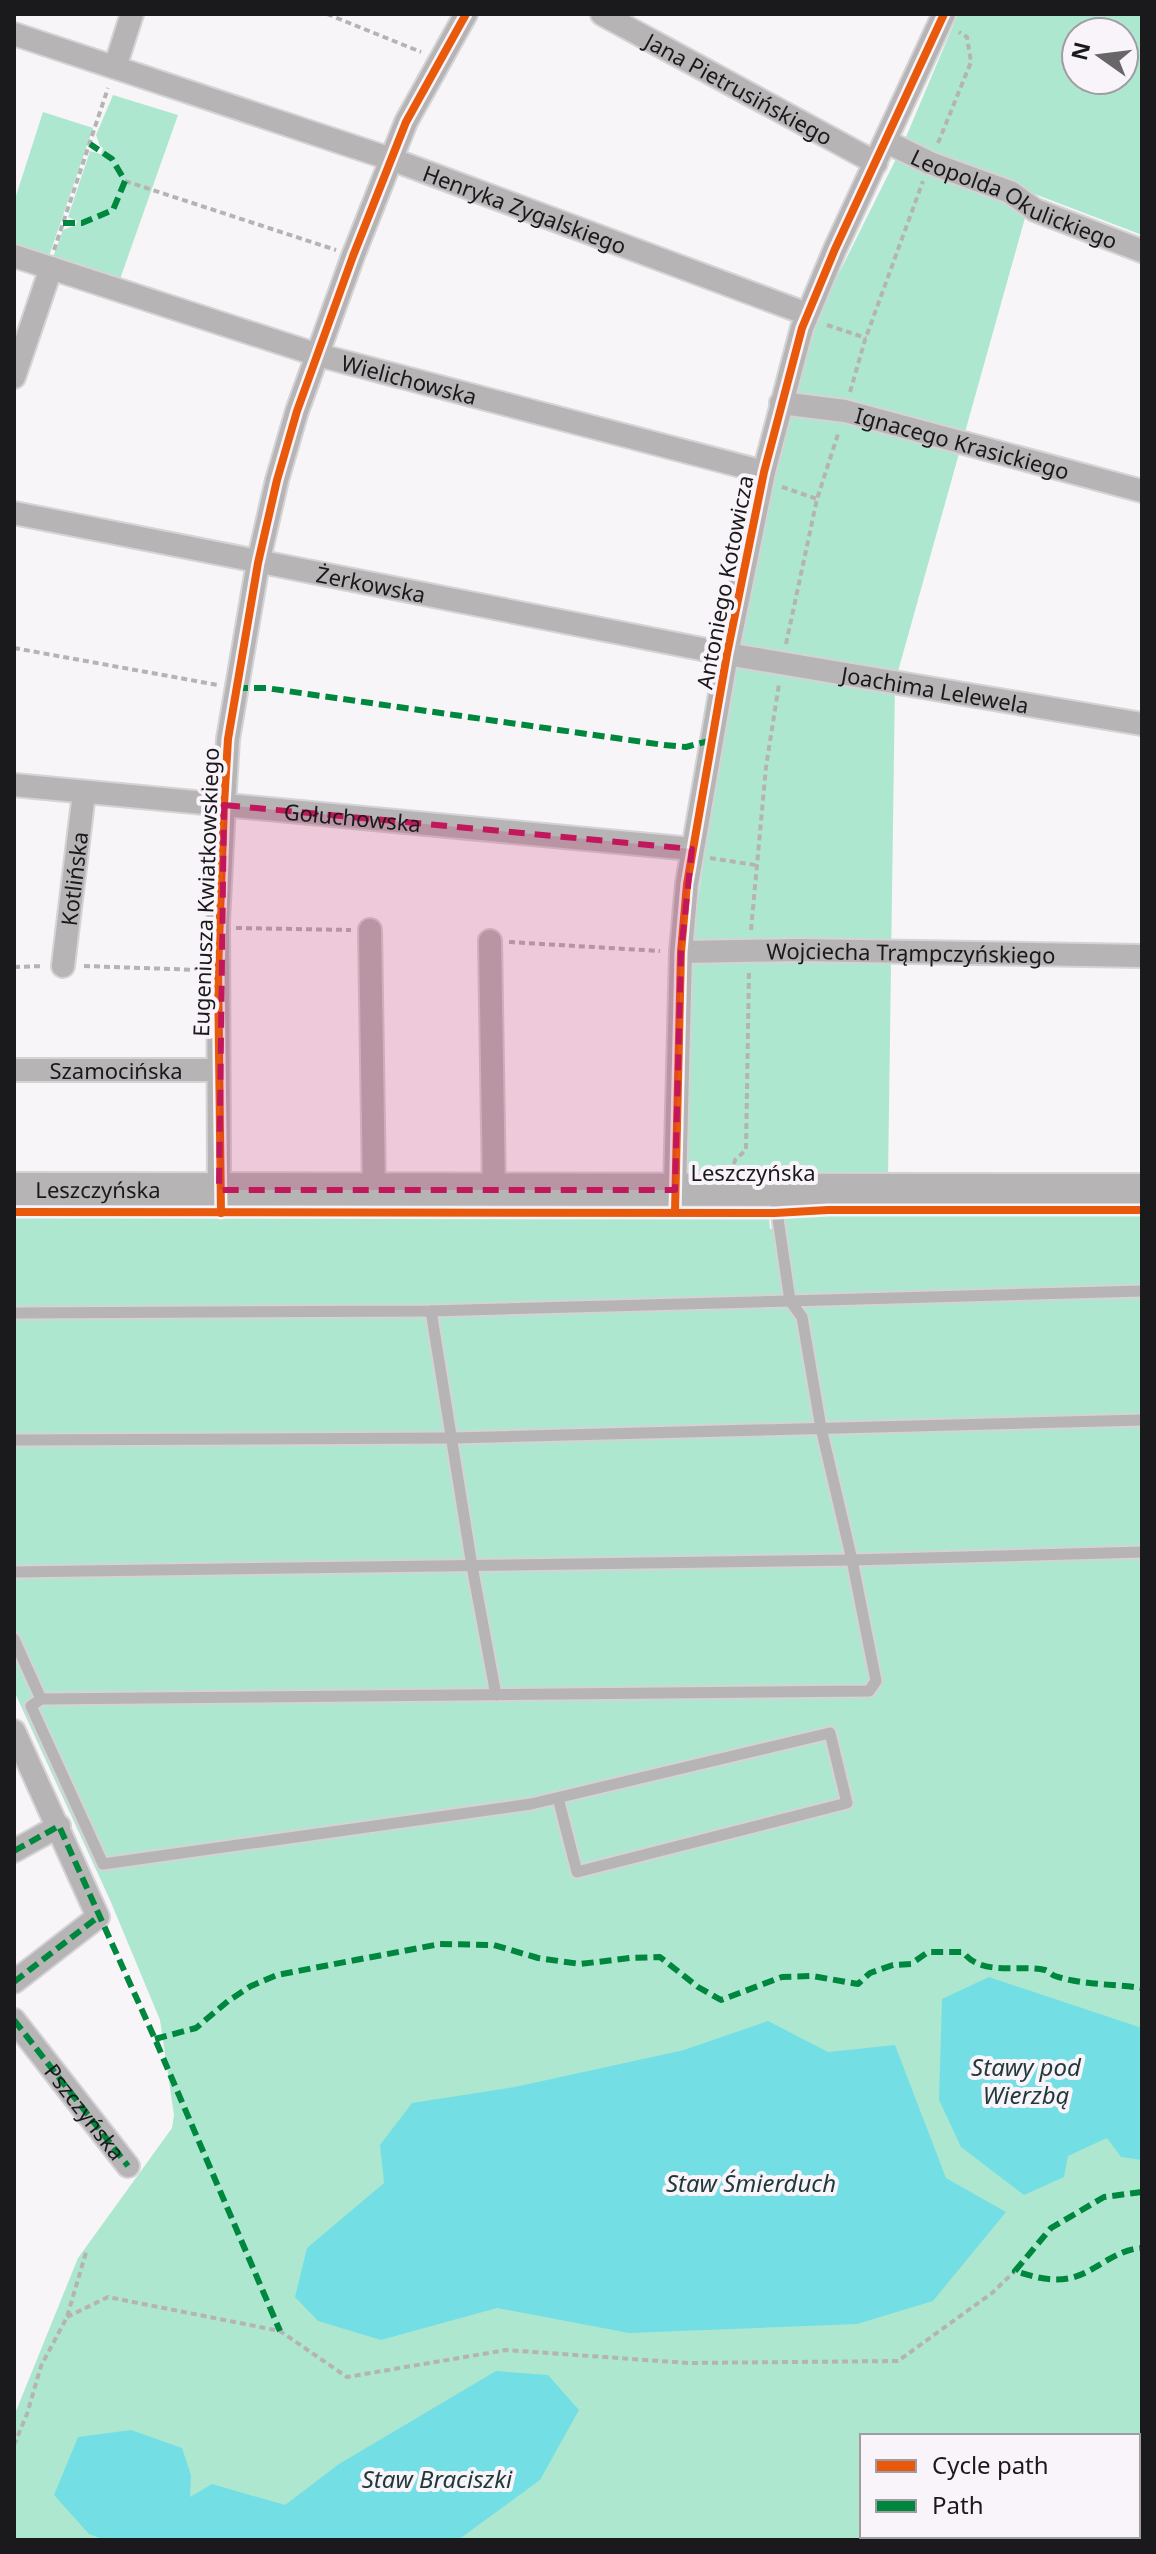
<svg xmlns="http://www.w3.org/2000/svg" width="1156" height="2554" font-family="'Noto Sans',sans-serif">
	<style>
		.green { fill: #aee7cf; fill-rule: evenodd }
		.water { fill: #73dfe5 }
		.lines { fill: none; stroke-linecap: round; stroke-linejoin: round }
		.lane-casing { stroke: #d4d3d5; stroke-width: 15 }
		.street-casing { stroke: #d4d3d5; stroke-width: 26 }
		.secondary-casing { stroke: #d4d3d5; stroke-width: 36 }
		.path { stroke: #b5b3b4; stroke-width: 4; stroke-dasharray: 6 4; stroke-linecap: butt }
		.lane { stroke: #b7b4b6; stroke-width: 11 }
		.street { stroke: #b7b4b6; stroke-width: 22 }
		.secondary { stroke: #b7b4b6; stroke-width: 32 }
		.quiet { stroke: #00873e; stroke-width: 6; stroke-dasharray: 12 6; stroke-linecap: butt }
		.cycleway-casing { stroke: #f9f4fa; stroke-width: 13 }
		.cycleway { stroke: #e8590c; stroke-width: 8 }
		.marked { fill: #c2185b; fill-opacity: 0.2; stroke: #c2185b; stroke-width: 6; stroke-dasharray: 16 10; stroke-linejoin: round }
		.labels { text-anchor: middle; dominant-baseline: central; stroke-width: 8; stroke-linejoin: round; paint-order: stroke }
		.street-label { font-size: 22px; fill: #1a191b; stroke: #f9f4fa }
		.water-label { font-size: 24px; font-style: italic; fill: #1f3839; stroke: #f9f4fa }
	</style>
	<rect width="100%" height="100%" fill="#f8f5f9"/>
	<g class="green">
		<path d="M958 14H1142V235L1032 193 895 682 888 1180 682 1179 692 941 735 648 789 414 816 319 900 151ZM1076 32H1124V80H1076Z"/>
		<polygon points="113,95 178,115 119,282 52,260 63,230 76,225 77,221 68,217 90,151 101,154 103,148 100,146 96,135"/>
		<polygon points="43,112 93,128 48,259 14,248 14,202"/>
		<polygon points="14,1201 216,1204 211,1209 14,1209"/>
		<polygon points="784,1201 1142,1202 1142,1207 834,1207 784,1210"/>
		<polygon points="225,1204 369,1205 364,1210 231,1210"/>
		<polygon points="382,1205 489,1205 486,1210 388,1210"/>
		<polygon points="498,1205 669,1205 665,1210 502,1210"/>
		<path d="M824 1213H1142V2540H14V2416L78 2258 172 2128 174 2115 160 2020 110 1900 14 1691V1215L769 1216 770 1229 784 1228V1216ZM862 2436H1138V2536H862Z"/>
	</g>
	<g class="water">
		<polygon points="989,1977 1142,2028 1142,2160 1121,2157 1107,2138 1068,2156 1064,2177 1024,2195 961,2147 939,2100 942,1999"/>
		<polygon points="768,2021 828,2052 895,2045 946,2178 1006,2212 933,2301 857,2324 629,2333 497,2308 381,2340 318,2321 295,2297 307,2248 384,2183 380,2145 412,2103 515,2087 684,2050"/>
		<polygon points="496,2371 548,2375 579,2410 540,2480 458,2540 105,2540 89,2534 54,2495 78,2437 131,2430 182,2448 191,2475 190,2497 212,2484 285,2505 339,2464"/>
	</g>
	<g class="lines">
		<defs>
			<g id="lane">
				<polyline points="431,1311 472,1566 496,1695"/>
				<polyline points="14,1313 431,1311 1142,1291"/>
				<polyline points="14,1440 453,1438 1142,1420"/>
				<polyline points="14,1572 852,1560 1142,1552"/>
				<polyline points="14,1639 41,1699 31,1706 103,1864 531,1804 830,1733 847,1803 577,1872 558,1798"/>
				<polyline points="41,1699 869,1691 876,1681 852,1560 821,1428 802,1317 790,1301 774,1191"/>
			</g>
			<g id="street">
				<path id="s1" d="M602 14 876 163"/>
				<path id="s2" d="M14 34 391 159 807 314"/>
				<polyline points="115,67 132,14"/>
				<path id="s3" d="M887 142 930 163 1010 192 1035 210 1142 251"/>
				<path id="s4" d="M14 256 318 355 764 472"/>
				<polyline points="14,377 51,268"/>
				<path id="s5" d="M781 403 845 411 1142 491"/>
				<path id="s6" d="M14 513 727 654 1142 724"/>
				<path id="s7" d="M14 785 692 849"/>
				<polyline points="370,930 374,1189"/>
				<polyline points="490,941 494,1190"/>
				<path id="s8" d="M681 952 800 950 1142 956"/>
				<path id="s9" d="M63 966 84 793"/>
				<path id="s10" d="M14 1070H217"/>
				<polyline points="219,1190 218,921 224,805 228,739 258,563 277,480 297,411 353,256 406,122 466,14"/>
				<polyline points="675,1190 681,952 687,884 727,654 764,472 802,328 835,249 944,14"/>
				<polyline points="14,1731 98,1917 14,1982"/>
				<polyline points="14,1851 59,1826"/>
				<polyline points="14,2020 128,2166"/>
			</g>
			<g id="secondary">
				<path id="s11" d="M14 1189 1142 1190"/>
			</g>
		</defs>
		<use href="#lane" class="lane-casing"/>
		<use href="#street" class="street-casing"/>
		<use href="#secondary" class="secondary-casing"/>
		<g class="path">
			<polyline points="327,14 421,52"/>
			<polyline points="938,143 971,62 967,37 959,32"/>
			<polyline points="125,181 336,250"/>
			<polyline points="54,250 108,88"/>
			<polyline points="827,325 866,338"/>
			<polyline points="850,392 865,340 923,181"/>
			<polyline points="782,487 817,499"/>
			<polyline points="786,644 817,499 839,431"/>
			<polyline points="14,648 218,685"/>
			<polyline points="710,858 755,865"/>
			<polyline points="236,928 351,930"/>
			<polyline points="751,930 766,767 779,684"/>
			<polyline points="509,942 660,951"/>
			<polyline points="84,966 200,970"/>
			<polyline points="14,967 44,966"/>
			<polyline points="734,1164 735,1160 746,1150 749,970"/>
			<polyline points="67,2317 108,2297 280,2331 347,2377 506,2350 688,2363 898,2361 992,2293 1015,2271"/>
			<polyline points="14,2445 27,2414 41,2366 67,2317 87,2249"/>
		</g>
		<use href="#lane" class="lane"/>
		<use href="#street" class="street"/>
		<use href="#secondary" class="secondary"/>
		<g class="quiet">
			<polyline points="63,223 82,223 113,210 125,181 112,159 90,144"/>
			<polyline points="236,688 266,688 664,745 686,747 712,740"/>
			<polyline points="14,1851 59,1826 155,2039 280,2331"/>
			<polyline points="14,1982 98,1917"/>
			<path id="s12" d="M14 2020 128 2166"/>
			<path d="M155 2039 196 2028 228 2001 251 1986 277 1975 440 1944 494 1945 538 1958 580 1964 630 1958 660 1957 698 1987 721 2000 782 1977 812 1976 858 1984 870 1973 893 1965 911 1964 928 1952H963C982 1977 1019 1964 1045 1970 1049 1971 1052 1975 1055 1976 1082 1985 1114 1984 1142 1988"/>
			<path d="M1142 2192 1104 2197 1051 2228 1015 2271C1034 2277 1051 2282 1071 2278 1096 2272 1115 2249 1142 2248"/>
		</g>
		<defs>
			<g id="cycleway">
				<polyline points="14,1212 775,1213 828,1210 1142,1210"/>
				<polyline points="675,1212 681,952 687,884 727,654 764,472 802,328 835,249 944,14"/>
				<polyline points="221,1213 218,970 224,805 228,739 258,563 277,480 297,411 353,256 406,122 466,14"/>
			</g>
		</defs>
		<use href="#cycleway" class="cycleway-casing"/>
		<use href="#cycleway" class="cycleway"/>
	</g>
	<path class="marked" d="M224 805 692 849 681 952 675 1190H219Z"/>
	<g class="labels">
		<g class="street-label">
			<text stroke="none"><textPath href="#s1" startOffset="156">Jana Pietrusińskiego</textPath></text>
			<text stroke="none"><textPath href="#s3" startOffset="140">Leopolda Okulickiego</textPath></text>
			<text stroke="none"><textPath href="#s2" startOffset="540">Henryka Zygalskiego</textPath></text>
			<text stroke="none"><textPath href="#s4" startOffset="414">Wielichowska</textPath></text>
			<text stroke="none"><textPath href="#s5" startOffset="186">Ignacego Krasickiego</textPath></text>
			<text transform="translate(724 582) rotate(-79)">Antoniego Kotowicza</text>
			<text stroke="none"><textPath href="#s6" startOffset="364">Żerkowska</textPath></text>
			<text stroke="none"><textPath href="#s6" startOffset="938">Joachima Lelewela</textPath></text>
			<text stroke="none"><textPath href="#s7" startOffset="340">Gołuchowska</textPath></text>
			<text stroke="none"><textPath href="#s9" startOffset="88">Kotlińska</textPath></text>
			<text transform="translate(205 892) rotate(-88)">Eugeniusza Kwiatkowskiego</text>
			<text stroke="none"><textPath href="#s8" startOffset="230">Wojciecha Trąmpczyńskiego</textPath></text>
			<text stroke="none"><textPath href="#s10" startOffset="102">Szamocińska</textPath></text>
			<text x="753" y="1172">Leszczyńska</text>
			<text stroke="none"><textPath href="#s11" startOffset="84">Leszczyńska</textPath></text>
			<text stroke="none"><textPath href="#s12" startOffset="116">Pszczyńska</textPath></text>
		</g>
		<g class="water-label">
			<text x="1026" y="2066">Stawy pod<tspan x="1026" dy="28">Wierzbą</tspan></text>
			<text x="751" y="2182">Staw Śmierduch</text>
			<text x="437" y="2478">Staw Braciszki</text>
		</g>
	</g>
	<rect width="1156" height="2554" fill="none" stroke="#1a191b" stroke-width="32"/>
	<rect x="860" y="2434" width="280" height="104" fill="#f9f4fa" stroke="#a09ca1" stroke-width="2"/>
	<rect x="876" y="2460" width="40" height="12" fill="#e8590c" stroke="#a09ca1" stroke-width="2"/>
	<text x="932" y="2474" font-size="24" fill="#1a191b">Cycle path</text>
	<rect x="876" y="2500" width="40" height="12" fill="#00873e" stroke="#a09ca1" stroke-width="2"/>
	<text x="932" y="2514" font-size="24" fill="#1a191b">Path</text>
	<g transform="translate(1100 56) rotate(284)"><circle r="38" fill="#f9f4fa" stroke="#a09ca1" stroke-width="2"/>
	<path d="M0-6L14 30L0 20L-14 30Z" fill="#686669"/>
	<text y="-12" font-size="22" font-weight="bold" text-anchor="middle" fill="#1a191b">N</text>
	</g>
</svg>
